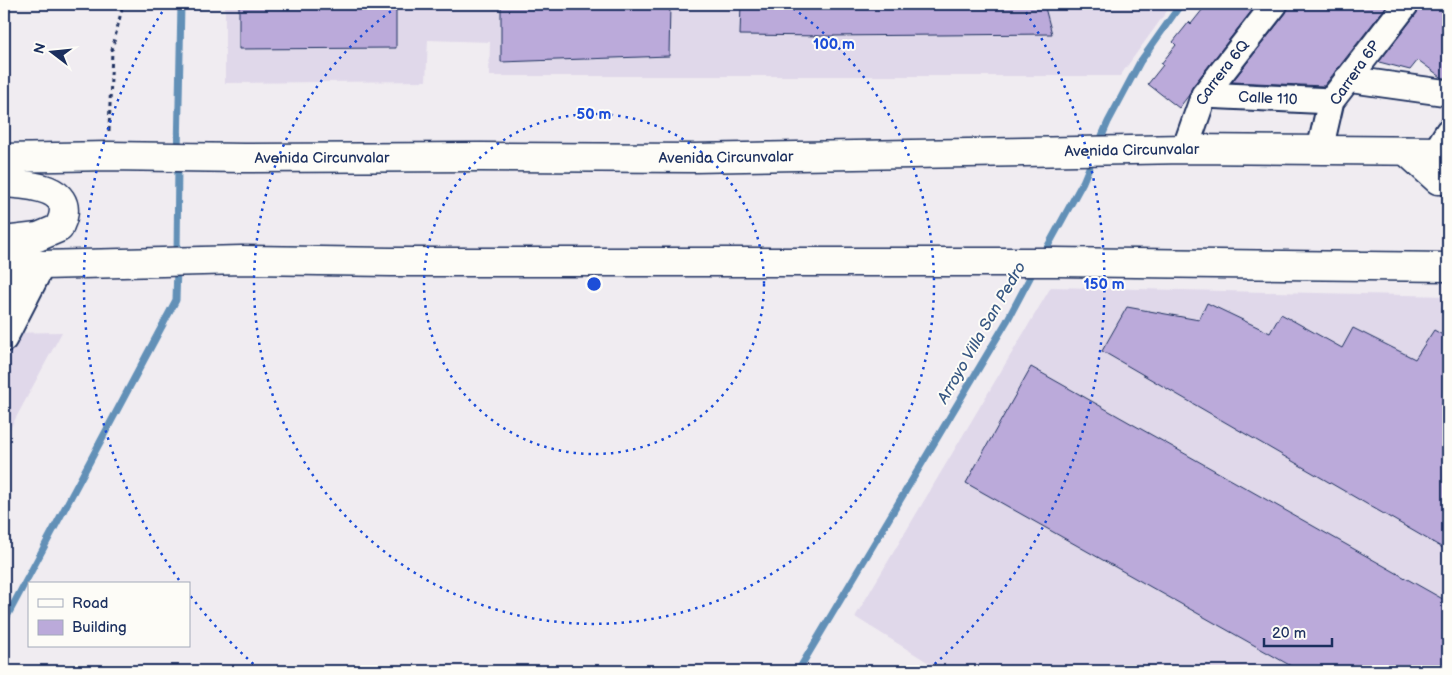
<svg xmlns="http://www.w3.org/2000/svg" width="1452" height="675" font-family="'Balsamiq Sans',sans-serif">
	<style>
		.built { fill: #e0d8ea }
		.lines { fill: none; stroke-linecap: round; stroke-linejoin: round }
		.stream { stroke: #6290b7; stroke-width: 7 }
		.building { fill: #bbaada; stroke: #1b2f5e }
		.minor-casing { stroke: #1b2f5e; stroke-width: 29 }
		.highway-casing { stroke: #1b2f5e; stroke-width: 31 }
		.path { stroke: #1b2f5e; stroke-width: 3; stroke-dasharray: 4 4; stroke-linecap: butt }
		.minor { stroke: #fdfcf7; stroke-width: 25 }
		.highway { stroke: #fdfcf7; stroke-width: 28 }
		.ring { fill: none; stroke: #1d4ed8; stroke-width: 2.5; stroke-dasharray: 2.5 5 }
		.labels { text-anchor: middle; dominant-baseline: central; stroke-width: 4; stroke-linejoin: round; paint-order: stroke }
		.street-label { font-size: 15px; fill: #1b2f5e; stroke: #fdfcf7 }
		.water-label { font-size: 16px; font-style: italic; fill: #385883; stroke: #fdfcf7 }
		.centre { fill: #1d4ed8; stroke: #fdfcf7; stroke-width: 2.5 }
		.ring-label { font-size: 15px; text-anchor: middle; font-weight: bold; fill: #1d4ed8; stroke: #fdfcf7; stroke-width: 4; stroke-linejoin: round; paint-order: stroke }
	</style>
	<rect width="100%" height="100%" fill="#f0ecf1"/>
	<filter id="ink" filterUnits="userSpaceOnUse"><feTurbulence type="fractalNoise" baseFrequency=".02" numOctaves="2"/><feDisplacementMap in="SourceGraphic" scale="10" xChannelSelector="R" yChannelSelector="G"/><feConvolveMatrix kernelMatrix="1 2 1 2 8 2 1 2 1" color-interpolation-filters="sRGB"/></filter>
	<g filter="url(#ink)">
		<g class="built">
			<polygon points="225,4 1172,4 1120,76 489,76 490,42 428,40 426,81 225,83"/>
			<polygon points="1051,287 1448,296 1448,671 942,671 855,617"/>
			<polygon points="62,332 4,440 4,333"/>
		</g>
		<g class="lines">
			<g class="stream">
				<polyline points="1098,145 1108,122 1140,62 1181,4"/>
				<polyline points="178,151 181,4"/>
				<polyline points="1043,255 1083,182 1093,158"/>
				<polyline points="177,256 178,162"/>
				<polyline points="4,622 176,300 177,267"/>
				<polyline points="798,671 1007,321 1035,268"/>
			</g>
		</g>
		<g class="building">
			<polygon points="239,4 396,4 396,48 239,49"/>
			<polygon points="501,4 670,4 669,56 501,62"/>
			<polygon points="741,4 1044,4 1052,34 827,36 740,35"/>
			<polygon points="1207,4 1257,4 1193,86 1189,95 1179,108 1148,84 1163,65 1161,64 1176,45 1173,42 1189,22 1191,24"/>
			<polygon points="1289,4 1388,4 1324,86 1232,82 1286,13"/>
			<polygon points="1420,4 1448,4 1448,79 1441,77 1418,60 1410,70 1379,62 1417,13"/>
			<polygon points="1207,303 1270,333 1281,314 1342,348 1353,328 1415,359 1434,330 1448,338 1448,551 1102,351 1127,307 1199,320"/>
			<polygon points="1031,367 1448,602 1448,671 1300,671 966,483"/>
		</g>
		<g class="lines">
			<defs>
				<g id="minor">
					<polyline points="1347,79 1448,93"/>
					<path id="s1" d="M1204 95 1331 101"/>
					<path id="s2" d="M1185 149 1204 95 1275 4"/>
					<polyline points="1320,149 1331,101 1406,4"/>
					<polyline points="1436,151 1448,132"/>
					<polyline points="4,339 42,265"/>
				</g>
				<g id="highway">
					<polyline points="1406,151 1438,180 1448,180"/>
					<path id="s3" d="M4 158 108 156 244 158 481 157 694 158 1185 149 1448 151"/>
					<path d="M4 183C23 185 71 185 63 217 62 221 60 224 59 228L38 237 4 241"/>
					<polyline points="4,264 42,265 242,260 391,262 1055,262 1448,267"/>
					<polyline points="4,288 42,265"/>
				</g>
			</defs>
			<use href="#minor" class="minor-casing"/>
			<use href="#highway" class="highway-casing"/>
			<polyline class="path" points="109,131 112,50 123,4"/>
			<use href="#minor" class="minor"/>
			<use href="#highway" class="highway"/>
		</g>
	</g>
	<g class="ring">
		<circle cx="594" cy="284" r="170"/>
		<path d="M787 4A340 340 0 1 1 401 4"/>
		<path d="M259 669A510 510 0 0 1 189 594M179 580A510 510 0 0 1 166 6M1022 6A510 510 0 0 1 929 669"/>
	</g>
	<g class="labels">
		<g class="street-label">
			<text stroke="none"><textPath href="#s2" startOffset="86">Carrera 6Q</textPath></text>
			<text transform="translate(1355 73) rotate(-55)">Carrera 6P</text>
			<text stroke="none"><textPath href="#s1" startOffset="64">Calle 110</textPath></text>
			<text stroke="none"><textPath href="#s3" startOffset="1128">Avenida Circunvalar</textPath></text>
			<text stroke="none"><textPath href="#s3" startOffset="722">Avenida Circunvalar</textPath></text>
			<text stroke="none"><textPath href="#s3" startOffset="318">Avenida Circunvalar</textPath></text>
		</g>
		<g class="water-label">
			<text transform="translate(982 333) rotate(-60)">Arroyo Villa San Pedro</text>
		</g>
	</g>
	<circle cx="594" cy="284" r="8" class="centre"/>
	<g class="ring-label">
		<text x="834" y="49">100 m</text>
		<text x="594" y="119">50 m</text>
		<text x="1104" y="289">150 m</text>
	</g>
	<rect width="1452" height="675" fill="none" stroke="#fdfcf7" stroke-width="20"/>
	<rect x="10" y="10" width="1432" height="655" fill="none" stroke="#1b2f5e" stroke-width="2" filter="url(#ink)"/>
	<rect x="28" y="582" width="162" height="65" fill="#fdfcf7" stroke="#a3aaba"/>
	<rect x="38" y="599" width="25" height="8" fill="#fdfcf7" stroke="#a3aaba"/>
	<text x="72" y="608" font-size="15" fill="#1b2f5e">Road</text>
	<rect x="38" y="620" width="25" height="15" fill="#bbaada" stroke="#a3aaba"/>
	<text x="72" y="632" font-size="15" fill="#1b2f5e">Building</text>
	<g transform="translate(52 52) rotate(286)" stroke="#fdfcf7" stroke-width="4" paint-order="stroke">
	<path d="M0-4L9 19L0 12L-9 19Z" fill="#1b2f5e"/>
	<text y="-8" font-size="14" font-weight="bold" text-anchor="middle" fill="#1b2f5e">N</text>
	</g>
	<path d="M1264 638v8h68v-8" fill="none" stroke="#1b2f5e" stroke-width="2.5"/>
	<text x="1272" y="638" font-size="15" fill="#1b2f5e" stroke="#fdfcf7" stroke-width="4" paint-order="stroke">20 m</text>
</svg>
